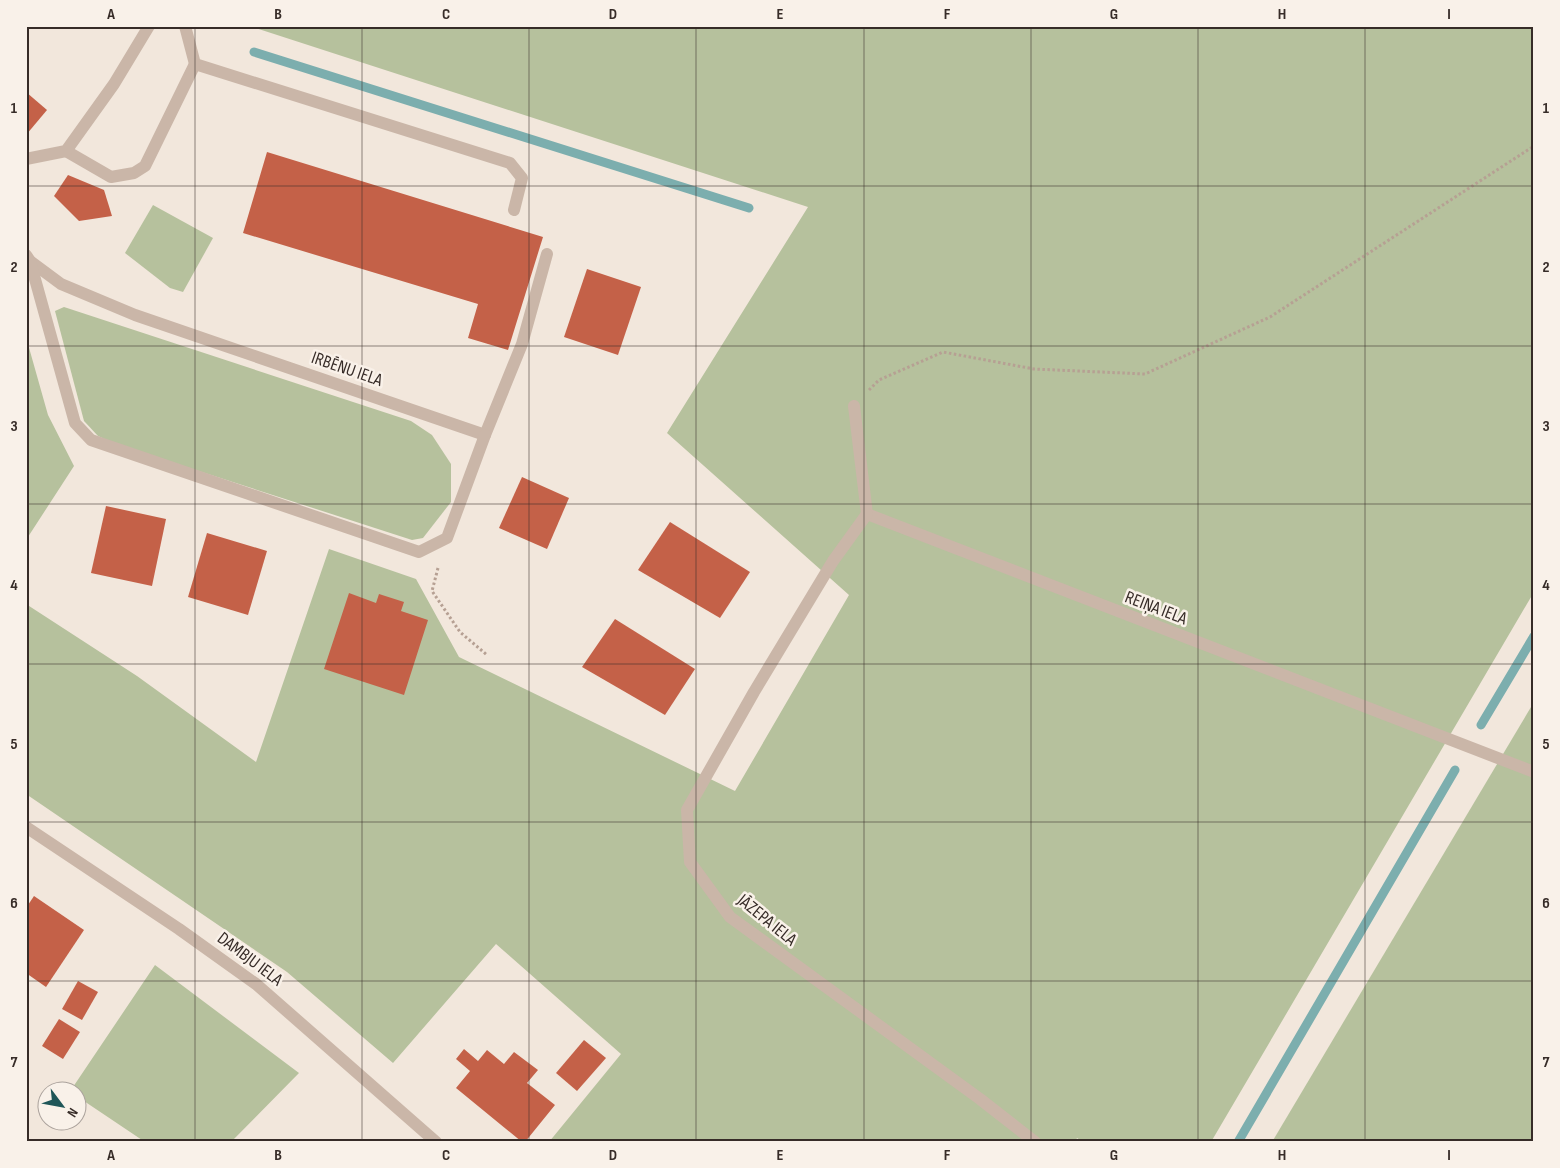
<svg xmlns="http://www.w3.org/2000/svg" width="1560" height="1168" font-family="'Sofia Sans Condensed',sans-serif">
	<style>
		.green { fill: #b6c19d }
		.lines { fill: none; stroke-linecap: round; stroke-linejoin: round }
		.stream { stroke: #7caeae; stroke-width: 9 }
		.building { fill: #c46148 }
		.path { stroke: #b6a093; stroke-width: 3; stroke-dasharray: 2.5 2.5; stroke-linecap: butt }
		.minor { stroke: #cab6a8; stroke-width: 12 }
		.grid { fill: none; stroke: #372c28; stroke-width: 1; stroke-opacity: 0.55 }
		.labels { text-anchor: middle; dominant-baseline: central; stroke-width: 5; stroke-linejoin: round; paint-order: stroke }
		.street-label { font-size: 18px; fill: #372c28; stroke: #f9f1e9 }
		.neatline { fill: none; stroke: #372c28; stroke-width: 2 }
		.grid-label { font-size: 16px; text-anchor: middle; font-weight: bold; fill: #372c28 }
	</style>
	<rect width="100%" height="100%" fill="#f2e7dc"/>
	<g class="green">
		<polygon points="249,26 1534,26 1534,592 1211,1142 1083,1142 1077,1138 1075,1142 549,1142 621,1054 496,944 393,1063 287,972 26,794 26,604 137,676 256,762 329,549 416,579 459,657 735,791 849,595 667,433 808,207"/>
		<polygon points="153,205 213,238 183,292 170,288 125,253"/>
		<polygon points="64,307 411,421 432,435 451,464 451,502 423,538 412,540 115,444 98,436 84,421 55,311"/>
		<polygon points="26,337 48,415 74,466 26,540"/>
		<polygon points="1534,702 1534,1142 1272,1142"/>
		<polygon points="155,965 299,1073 231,1142 145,1142 78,1097 78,1090 71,1090"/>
	</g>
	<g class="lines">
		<g class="stream">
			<polyline points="254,52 749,208"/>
			<polyline points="1481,725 1534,636"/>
			<polyline points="1238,1142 1455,770"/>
		</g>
	</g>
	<g class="building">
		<polygon points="26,92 47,110 26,135"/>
		<polygon points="267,152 543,237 508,350 468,338 478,304 243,233"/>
		<polygon points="68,175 104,190 112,216 79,221 54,196"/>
		<polygon points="587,269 641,287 618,355 564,337"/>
		<polygon points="522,477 569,498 547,549 499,528"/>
		<polygon points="106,506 166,519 152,586 91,573"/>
		<polygon points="670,522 750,572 720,618 638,570"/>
		<polygon points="207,533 267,551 248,615 188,597"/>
		<polygon points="349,593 376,603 379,594 404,602 401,611 428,620 404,695 324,669"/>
		<polygon points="615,619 695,669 665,715 582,667"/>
		<polygon points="34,896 84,930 46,987 26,973 26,908"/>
		<polygon points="78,981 98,992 82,1020 62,1009"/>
		<polygon points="59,1019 80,1032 63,1059 42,1046"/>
		<polygon points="584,1040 606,1058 577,1091 556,1073"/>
		<polygon points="464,1049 478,1061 487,1050 504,1064 514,1052 538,1070 527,1083 555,1105 525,1142 522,1142 456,1088 470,1071 456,1059"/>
	</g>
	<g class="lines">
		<g class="path">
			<polyline points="869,390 879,380 943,352 1034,369 1145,374 1270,317 1534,146"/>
			<polyline points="438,568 432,591 460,632 487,655"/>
		</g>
		<g class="minor">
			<polyline points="185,26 195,64 510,163 522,178 514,210"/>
			<polyline points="66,151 111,177 134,173 145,166 195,64"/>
			<polyline points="26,159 66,151 114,84 149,26"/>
			<polyline points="26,255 30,261 61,284 135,315 485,435 522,344 547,254"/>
			<polyline points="30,261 75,423 91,440 419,552 447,538 485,435"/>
			<polyline points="854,406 867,514 1534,772"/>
			<polyline points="867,514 833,561 754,692 687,810 690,862 730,917 980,1099 1035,1142"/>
			<polyline points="26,827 179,929 256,984 436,1142"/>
		</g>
	</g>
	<path class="grid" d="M195 26V1142M362 26V1142M529 26V1142M696 26V1142M864 26V1142M1031 26V1142M1198 26V1142M1365 26V1142M26 186H1534M26 346H1534M26 504H1534M26 664H1534M26 822H1534M26 981H1534"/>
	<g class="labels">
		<g class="street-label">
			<text transform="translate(347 369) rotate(19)">IRBĒNU IELA</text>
			<text transform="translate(1156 608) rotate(21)">REIŅA IELA</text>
			<text transform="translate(767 920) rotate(39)">JĀZEPA IELA</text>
			<text transform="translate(250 959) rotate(37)">DAMBJU IELA</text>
		</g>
	</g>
	<rect width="1560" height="1168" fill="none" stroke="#f9f1e9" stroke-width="55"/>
	<g transform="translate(62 1106) rotate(122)"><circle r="24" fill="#f9f1e9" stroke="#aba29c"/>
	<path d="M0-4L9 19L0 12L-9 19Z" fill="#1f5658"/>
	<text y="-8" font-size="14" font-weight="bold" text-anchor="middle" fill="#372c28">N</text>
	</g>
	<rect x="28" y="28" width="1504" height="1112" class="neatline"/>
	<g class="grid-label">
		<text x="111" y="19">A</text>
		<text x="278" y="19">B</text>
		<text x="446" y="19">C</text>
		<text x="613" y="19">D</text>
		<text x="780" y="19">E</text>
		<text x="947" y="19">F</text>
		<text x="1114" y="19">G</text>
		<text x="1282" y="19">H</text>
		<text x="1449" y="19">I</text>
		<text x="14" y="113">1</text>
		<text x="1546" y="113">1</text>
		<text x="14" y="272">2</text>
		<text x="1546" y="272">2</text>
		<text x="14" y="431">3</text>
		<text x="1546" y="431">3</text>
		<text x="14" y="590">4</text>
		<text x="1546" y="590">4</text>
		<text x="14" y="749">5</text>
		<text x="1546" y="749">5</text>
		<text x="14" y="908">6</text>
		<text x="1546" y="908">6</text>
		<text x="14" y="1067">7</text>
		<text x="1546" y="1067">7</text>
		<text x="111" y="1160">A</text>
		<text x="278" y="1160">B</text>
		<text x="446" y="1160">C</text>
		<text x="613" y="1160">D</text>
		<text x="780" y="1160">E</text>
		<text x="947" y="1160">F</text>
		<text x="1114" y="1160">G</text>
		<text x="1282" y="1160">H</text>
		<text x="1449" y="1160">I</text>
	</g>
</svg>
